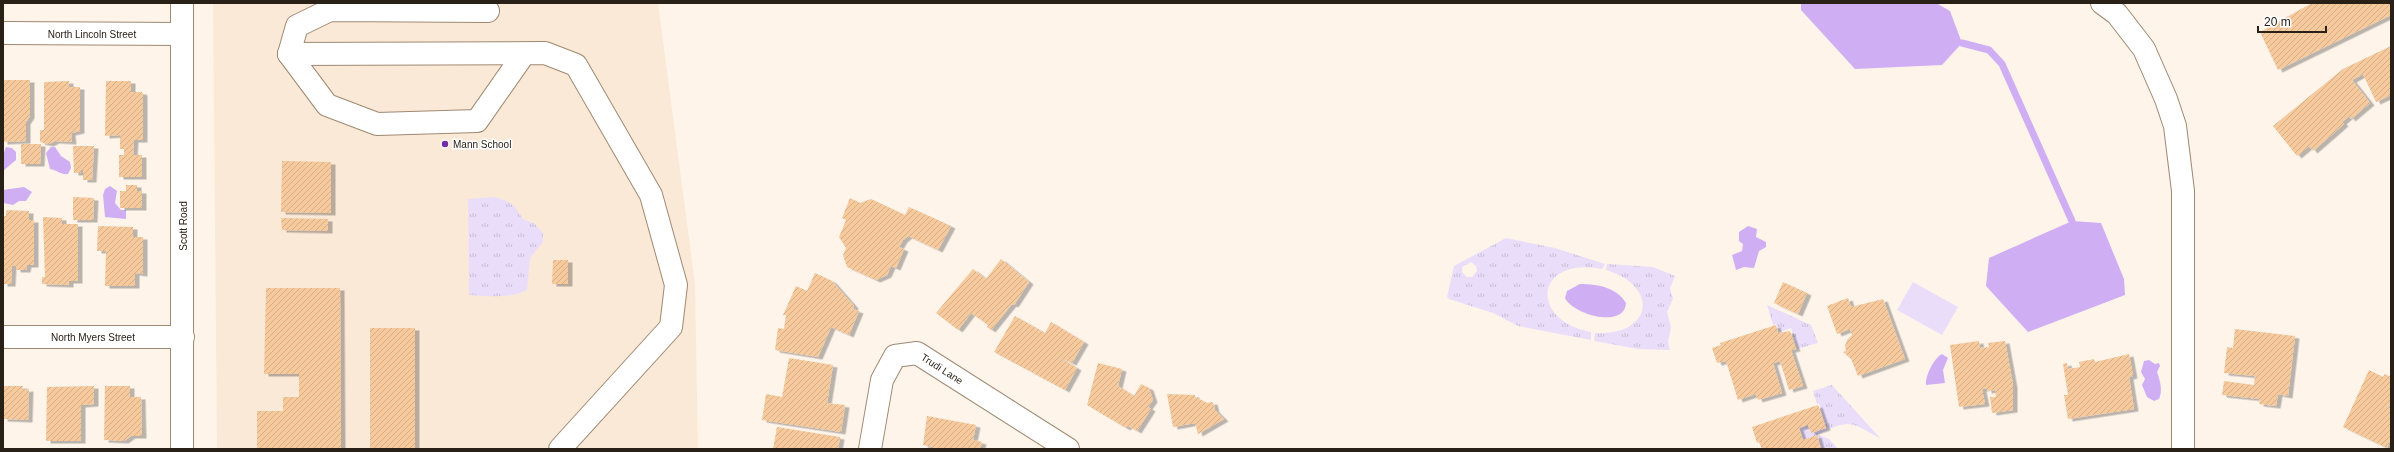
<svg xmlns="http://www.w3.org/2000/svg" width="2394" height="452" font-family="Helvetica,sans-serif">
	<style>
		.built { fill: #fbe9d7 }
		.grass { fill: url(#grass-tufts); fill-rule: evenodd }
		.garden { fill: #eaddfa }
		.water { fill: #cfaef3 }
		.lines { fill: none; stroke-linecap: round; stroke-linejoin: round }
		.stream { stroke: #cfaef3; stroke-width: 7 }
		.building { fill: url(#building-hatch); filter: url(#shadow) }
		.minor-casing { stroke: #9f8972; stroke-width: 24 }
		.minor { stroke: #fff; stroke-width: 22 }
		.poi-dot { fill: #712fa4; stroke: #fff; stroke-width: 1.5 }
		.labels { text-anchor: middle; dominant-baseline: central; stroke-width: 3; stroke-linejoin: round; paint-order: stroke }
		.street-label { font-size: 10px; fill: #292017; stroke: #fff }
		.poi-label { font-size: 10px; fill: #292017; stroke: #fff; text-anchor: start }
	</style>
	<defs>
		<pattern id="grass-tufts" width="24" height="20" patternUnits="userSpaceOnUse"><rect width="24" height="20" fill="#eaddfa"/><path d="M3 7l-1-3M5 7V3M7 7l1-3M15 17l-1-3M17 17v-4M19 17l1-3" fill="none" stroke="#c9bdd6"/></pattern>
		<pattern id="building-hatch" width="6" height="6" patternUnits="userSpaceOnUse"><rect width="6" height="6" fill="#f6ca9d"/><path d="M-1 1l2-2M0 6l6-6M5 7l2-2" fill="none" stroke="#d3ad86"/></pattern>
		<filter id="shadow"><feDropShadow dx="4.5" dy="2.5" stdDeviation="0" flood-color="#0004"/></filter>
	</defs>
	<rect width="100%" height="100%" fill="#fef4ea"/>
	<polygon class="built" points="213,3 658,3 695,284 698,449 217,449"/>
	<g class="grass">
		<path d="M495 197 507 201 515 207 523 219 535 224 543 233V242L530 258 527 290C510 299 488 296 469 295L468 199Z"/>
		<path d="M1506 238 1555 248 1605 264 1602 269C1535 256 1528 320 1591 332V340L1518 326 1493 313 1449 299 1447 297 1454 266ZM1471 262 1476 266 1477 271 1472 277H1467L1462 272V267Z"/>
		<path d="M1607 264 1653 267 1675 276 1670 288 1673 299 1667 312 1671 327 1668 342 1670 350 1638 349 1594 341 1595 333C1653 336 1660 286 1606 270Z"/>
		<polygon points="1767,305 1811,325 1818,343 1797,349 1791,328 1779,332 1776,324 1773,325"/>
		<path d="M1832 385 1881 439C1850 422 1850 418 1818 435L1829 439 1838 449H1821L1817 436 1803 440 1799 428 1808 425 1811 433 1826 428 1819 403 1817 404 1813 391Z"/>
	</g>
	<polygon class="garden" points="1913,282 1958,307 1942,335 1897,310"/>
	<g class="water">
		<polygon points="1801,3 1936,3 1950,11 1962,43 1942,65 1855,69 1801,10"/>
		<polygon points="6,147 12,148 16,152 16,160 3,171 3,155"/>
		<path d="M51 147H55L61 156 70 162 71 168 68 174C61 175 57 170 50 169L46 153Z"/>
		<polygon points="110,186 117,191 115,203 121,210 126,210 126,219 105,217 103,195 105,189"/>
		<polygon points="24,187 32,192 26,201 19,201 13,205 3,203 3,190"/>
		<polygon points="2072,221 2101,223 2124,279 2125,295 2028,332 1986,286 1989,258"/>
		<polygon points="1748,226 1757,229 1756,237 1766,242 1766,247 1759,251 1754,268 1744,267 1736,270 1732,255 1742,251 1743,244 1739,241 1739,232"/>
		<path d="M1580 284C1597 284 1616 287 1626 303 1625 329 1573 315 1565 298L1567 291Z"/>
		<path d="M1942 354 1948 358 1943 370 1945 383 1926 385C1925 376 1934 358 1942 354Z"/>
		<path d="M2149 360 2155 364 2159 363 2160 366 2157 372C2160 380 2163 391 2159 399L2154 401 2147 397 2142 385 2145 379 2141 372 2144 361Z"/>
	</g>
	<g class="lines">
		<polyline class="stream" points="1962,43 1989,50 2002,64 2072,221"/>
	</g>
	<g class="building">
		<polygon points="2312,3 2391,3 2391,15 2278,70 2260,32"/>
		<polygon points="2391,46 2391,95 2376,102 2363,74 2352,80 2370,103 2351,119 2349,116 2342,122 2344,124 2313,151 2309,146 2297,156 2273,126 2343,69"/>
		<polygon points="3,80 30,80 30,116 26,122 26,141 3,142"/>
		<polygon points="69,81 69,87 80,87 80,131 71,133 72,142 55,141 49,144 40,142 40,130 44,130 44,82"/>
		<polygon points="106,81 131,81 131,92 142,92 143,94 143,140 134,140 133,155 142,155 142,177 119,177 119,155 124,155 124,149 120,149 120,135 105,136"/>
		<polygon points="21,144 41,144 40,164 21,164"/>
		<polygon points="73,146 94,146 92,180 83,180 83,170 81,170 81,173 74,173"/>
		<polygon points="282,161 331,162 331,213 281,212"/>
		<polygon points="126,185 137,185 137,191 142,191 142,208 120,208 120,191 126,191"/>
		<polygon points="73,197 94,198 93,220 73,220"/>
		<polygon points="850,198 860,203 871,199 905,215 909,207 951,226 938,250 908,236 903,240 899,247 904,249 896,268 891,266 887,275 876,280 847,267 843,255 846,248 839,237 846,220 842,218"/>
		<polygon points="6,210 29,211 29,220 34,220 34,265 27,265 26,270 16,270 16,266 12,266 11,284 3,284 3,216 6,216"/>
		<polygon points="43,217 62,218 62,224 78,224 78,281 69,281 69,285 42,284 42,277 45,277"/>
		<polygon points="281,218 328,219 328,231 282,230"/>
		<polygon points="98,226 133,227 133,237 143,237 143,274 135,273 135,286 105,286 106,251 97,251"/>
		<polygon points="1001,259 1029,282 1014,305 1012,304 991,330 987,327 988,325 971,313 958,330 936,313 973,269 986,279"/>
		<polygon points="553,260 568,260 568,284 552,284"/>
		<polygon points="815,273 832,281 854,306 853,309 859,311 849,335 831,327 818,357 775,350 778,328 784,329 786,315 783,315 796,286 807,291"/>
		<polygon points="1783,282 1807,293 1798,314 1774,303"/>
		<polygon points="266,288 340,288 341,449 257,449 257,411 283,411 283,397 299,397 299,374 264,374"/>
		<polygon points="1848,298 1851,307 1883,299 1905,359 1858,376 1851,359 1843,352 1846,351 1845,346 1847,340 1852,335 1850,329 1837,334 1827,306"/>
		<polygon points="1015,316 1045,333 1051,322 1084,342 1072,363 1057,356 1077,368 1065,390 994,352"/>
		<polygon points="1776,325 1778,333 1790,331 1796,349 1791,350 1803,386 1789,390 1780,361 1773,363 1782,393 1758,400 1756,394 1738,400 1726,361 1717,363 1712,348 1721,345 1720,343"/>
		<rect x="370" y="328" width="45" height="121"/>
		<polygon points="2235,329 2295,336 2288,396 2278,394 2276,406 2259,404 2260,399 2222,395 2224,381 2254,385 2255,376 2224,373 2227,347 2233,348"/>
		<polygon points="1979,341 1980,348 1989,347 1988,343 2005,341 2013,385 2013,410 1992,413 1990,397 1996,397 1995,390 1987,391 1987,388 1982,389 1985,404 1959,407 1950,345"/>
		<polygon points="2129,354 2133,376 2129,377 2134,409 2068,419 2064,395 2068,395 2063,364 2067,363 2068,369 2080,367 2079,362 2094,359 2095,362"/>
		<polygon points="789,358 833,365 827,403 845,405 841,432 762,420 766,394 782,397"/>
		<polygon points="1098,363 1122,369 1118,386 1134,396 1141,384 1149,388 1153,400 1148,407 1151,409 1137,431 1128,426 1126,428 1087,405"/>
		<polygon points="2369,370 2383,377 2385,374 2391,377 2391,401 2388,409 2391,408 2391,438 2387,448 2343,427"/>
		<polygon points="3,386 23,386 22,390 29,389 28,420 3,419"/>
		<polygon points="94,386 94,404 81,405 81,441 46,441 47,387"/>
		<polygon points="105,386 130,386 130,397 141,397 142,436 131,436 124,441 104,440"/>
		<polygon points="1167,394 1195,395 1195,397 1207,403 1213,402 1215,410 1224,419 1198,434 1195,423 1173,427"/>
		<polygon points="1818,405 1826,428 1811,433 1808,425 1799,428 1803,440 1817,435 1821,449 1762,449 1759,442 1757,443 1752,427"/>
		<polygon points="927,416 976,425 973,440 982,442 980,449 932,449 932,447 923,445"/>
		<polygon points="777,427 840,437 838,449 773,449"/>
	</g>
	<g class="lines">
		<defs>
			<g id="minor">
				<polyline points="2102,3 2117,14 2144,49 2166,99 2175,126 2183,191 2183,449"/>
				<polyline points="3,33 182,34"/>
				<polyline points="289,54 545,53 576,65 651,195 676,285 671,327 560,449"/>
				<polyline points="289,54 327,105 377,124 477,121 524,54"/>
				<polyline points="289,54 297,26 330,10 488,11"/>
				<polyline points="3,337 183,337"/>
				<polyline points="182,449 182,3"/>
				<polyline points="870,449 882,380 895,356 917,353 1068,449"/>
			</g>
		</defs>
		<use href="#minor" class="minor-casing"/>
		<use href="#minor" class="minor"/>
	</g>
	<circle class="poi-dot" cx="445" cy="144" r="4"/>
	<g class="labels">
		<g class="street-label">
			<text x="92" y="34">North Lincoln Street</text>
			<text transform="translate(183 226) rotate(-90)">Scott Road</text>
			<text x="93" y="337">North Myers Street</text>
			<text transform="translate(942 369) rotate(33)">Trudi Lane</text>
		</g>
		<g class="poi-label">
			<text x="453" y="144">Mann School</text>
		</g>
	</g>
	<rect width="2394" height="452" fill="none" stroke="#292017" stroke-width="8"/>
	<path d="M2258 26v6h68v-6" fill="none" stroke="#292017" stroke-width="2"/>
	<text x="2264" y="26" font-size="12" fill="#292017" stroke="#ffffff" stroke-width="3" paint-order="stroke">20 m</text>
</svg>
